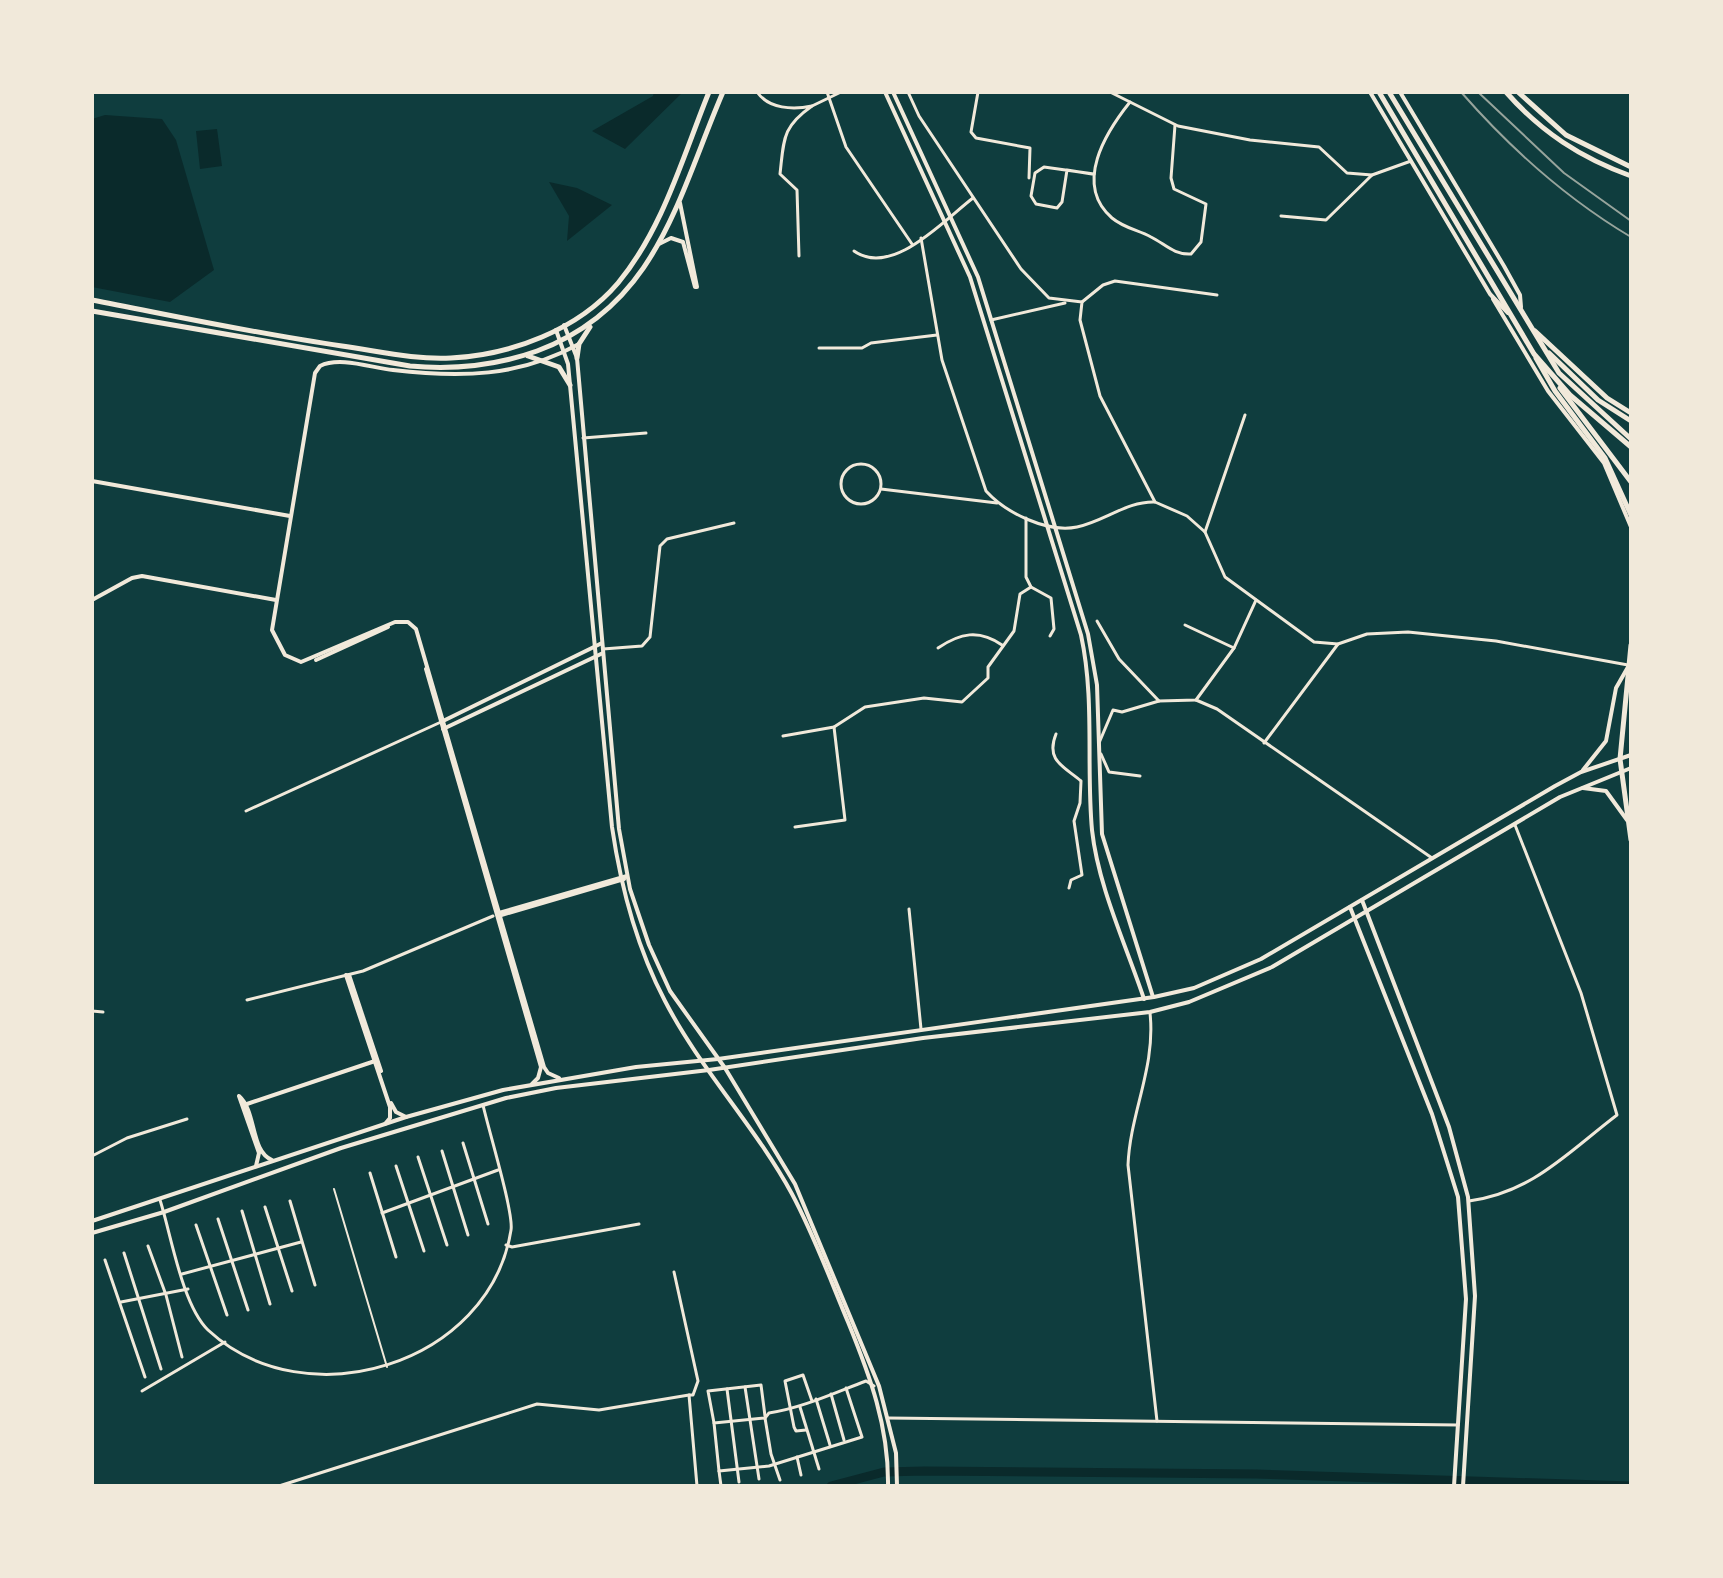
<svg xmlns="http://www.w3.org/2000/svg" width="1723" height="1578" font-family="Quicksand,sans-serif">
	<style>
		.water { fill: #0a2a2b }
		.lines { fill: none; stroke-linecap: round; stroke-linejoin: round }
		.river { stroke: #0a2a2b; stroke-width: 9 }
		.pedestrian { stroke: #f1e9da; stroke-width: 2 }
		.minor { stroke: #f1e9da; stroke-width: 3 }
		.tertiary { stroke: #f1e9da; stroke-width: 4 }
		.secondary { stroke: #f1e9da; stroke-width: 4 }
		.primary { stroke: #f1e9da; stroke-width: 5 }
		.trunk { stroke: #f1e9da; stroke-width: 5 }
		.rail { stroke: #97a49c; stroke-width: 2 }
	</style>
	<rect width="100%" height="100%" fill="#0f3d3e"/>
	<g class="water">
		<polygon points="654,92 683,92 625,149 592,131 653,96"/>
		<polygon points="105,115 162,119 176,140 214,270 170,302 92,287 92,119"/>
		<polygon points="217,129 222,166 200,169 196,131"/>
		<polygon points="549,182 577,188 612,205 567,241 569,216"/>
	</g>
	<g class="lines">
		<polyline class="river" points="831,1486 884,1472 925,1471 1256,1474 1631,1486"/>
		<polyline class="pedestrian" points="334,1189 387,1367"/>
		<g class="minor">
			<path d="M757 92C769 109 793 110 812 106 782 127 784 139 780 174L797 190 799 256"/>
			<polyline points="827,92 846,147 912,244"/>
			<polyline points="908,92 919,116 1021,269 1049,298 1082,302 1080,320 1100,396 1155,502 1187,516 1205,532 1225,577 1314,642 1338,644 1367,634 1408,632 1496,641 1628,665"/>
			<polyline points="978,92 971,132 976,138 1030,148 1029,178"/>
			<polyline points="1110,92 1178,126 1250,140 1319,147 1347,173 1372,175 1411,161"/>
			<path d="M1130 102C1106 132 1073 184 1112 218 1124 228 1138 230 1151 237 1165 244 1174 255 1191 254L1201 242 1206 204 1174 189 1171 178 1175 125"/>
			<polyline points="812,106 841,92"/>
			<polyline points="1092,174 1067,170 1062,202 1057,208 1036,204 1031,196 1035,173 1044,167 1094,174"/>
			<polyline points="1281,216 1326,220 1372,175"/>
			<path d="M921 238 942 360 986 491C1006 513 1047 533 1077 527 1105 521 1127 501 1155 502"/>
			<path d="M854 251C892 278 944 220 973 198"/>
			<polyline points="1082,302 1103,285 1115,281 1217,295"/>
			<polyline points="991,320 1065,303"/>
			<polyline points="819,348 862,348 871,343 937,335"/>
			<polyline points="583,438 646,433"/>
			<circle cx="861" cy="484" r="20"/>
			<polyline points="881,489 997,503"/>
			<polyline points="1026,518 1026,577 1031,587 1051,598 1054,629 1050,636"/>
			<polyline points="1205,532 1245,415"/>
			<polyline points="1097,621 1119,659 1159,701"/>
			<polyline points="1185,625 1234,648"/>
			<path d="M938 648C960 633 979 629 1002 645"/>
			<polyline points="603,649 642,646 650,637 660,546 667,539 734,523"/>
			<polyline points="1196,700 1217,709 1432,858"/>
			<path d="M1056 734C1045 761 1065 767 1081 781L1080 803 1074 821 1082 875 1071 880 1069 888"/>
			<polyline points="783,736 834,727 865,707 924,698 962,702 988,678 988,667 1014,631 1020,594 1031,587"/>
			<polyline points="1099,743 1113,710 1122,712 1159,701 1196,700 1234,648 1256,600"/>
			<polyline points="1264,743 1338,644"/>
			<polyline points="1101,754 1109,772 1140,776"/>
			<polyline points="246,811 441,722"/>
			<polyline points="795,827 845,820 834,727"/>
			<polyline points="909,909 921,1029"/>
			<polyline points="247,1000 363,971 493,916"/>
			<polyline points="92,1011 103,1012"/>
			<path d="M1150 1013C1156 1067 1130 1113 1128 1165L1157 1421"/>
			<polyline points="463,1143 488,1224"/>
			<polyline points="442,1151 468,1235"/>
			<polyline points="92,1156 127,1138 187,1119"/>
			<polyline points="418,1157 447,1245"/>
			<polyline points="396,1166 424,1251"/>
			<polyline points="370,1173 396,1257"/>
			<path d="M160 1200C171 1234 182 1305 208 1330 306 1421 490 1364 511 1230 514 1213 488 1128 483 1105"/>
			<polyline points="290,1201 315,1285"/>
			<path d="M1469 1201C1533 1192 1567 1153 1617 1115L1581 993 1515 825"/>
			<polyline points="265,1207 292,1291"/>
			<polyline points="242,1211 270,1304"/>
			<polyline points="382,1213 498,1170"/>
			<polyline points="218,1219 248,1310"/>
			<polyline points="196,1225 227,1315"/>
			<polyline points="506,1245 512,1247 639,1224"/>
			<polyline points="148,1246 166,1295 182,1357"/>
			<polyline points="124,1253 161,1369"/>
			<polyline points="105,1260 145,1377"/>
			<polyline points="674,1272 698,1381 693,1395 689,1395 697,1486"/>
			<polyline points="182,1274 301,1242"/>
			<polyline points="121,1302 188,1289"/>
			<polyline points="745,1387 759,1479"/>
			<path d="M846 1388 862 1437 769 1466 719 1471 714 1423 765 1418 769 1413C802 1408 834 1393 866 1381L874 1386"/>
			<polyline points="727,1389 739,1482"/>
			<polyline points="142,1391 225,1342"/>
			<polyline points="831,1394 844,1440"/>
			<polyline points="816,1399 830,1445"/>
			<polyline points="800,1407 819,1469"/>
			<polyline points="765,1418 771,1454 780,1480"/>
			<polyline points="888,1418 1458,1425"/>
			<polyline points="714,1423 708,1391 761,1385 765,1416"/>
			<polyline points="806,1430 796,1431 794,1427 785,1381 803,1375 812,1401"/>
			<polyline points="797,1457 801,1475"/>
			<polyline points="719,1471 721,1486"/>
			<polyline points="279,1486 537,1404 599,1410 689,1395"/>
		</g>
		<g class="tertiary">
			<path d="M885 92 970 277 1081 635C1095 699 1086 765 1092 830 1098 886 1126 945 1144 999"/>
			<polyline points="893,92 978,277 1088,634 1097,685 1102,834 1153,997"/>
			<polyline points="659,244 671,238 683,242 695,287 697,287 680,203"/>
			<polyline points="1493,299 1548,391 1604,463 1631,527"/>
			<polyline points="92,481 290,516"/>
			<polyline points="92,600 132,578 142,576 276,600"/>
			<polyline points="316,660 388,627"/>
			<polyline points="426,669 541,1067 538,1078 532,1084"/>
			<polyline points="1362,900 1449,1127 1468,1197 1475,1296 1463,1486"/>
			<polyline points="1350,907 1432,1114 1458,1197 1466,1299 1454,1486"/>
			<polyline points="499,913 627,876"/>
			<polyline points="498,916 624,879"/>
			<polyline points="346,975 390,1107 390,1118 385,1124"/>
			<polyline points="349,975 381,1071"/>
			<path d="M559 1078 548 1073 544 1067 416 629 408 622H395L301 662 285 655 272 630 315 373 320 366C340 356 372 368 393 370 460 378 519 377 579 344"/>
			<polyline points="391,1103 396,1112 406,1117"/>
			<polyline points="247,1104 375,1061"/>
			<path d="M256 1166 259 1153 239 1096C257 1112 250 1151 272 1160"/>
		</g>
		<g class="secondary">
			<polyline points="1370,92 1490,294 1508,313"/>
			<polyline points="1400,92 1504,266 1520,295 1521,307"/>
			<polyline points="564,325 577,358 619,829 630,889 649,945 670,991 725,1068 795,1184 879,1386 896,1453 897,1486"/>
			<path d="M556 330 568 364 612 827C621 888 636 946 665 1001 700 1069 755 1126 792 1194 814 1235 830 1279 848 1322 870 1376 889 1427 888 1486"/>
			<polyline points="441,722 602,643"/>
			<polyline points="443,729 603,653"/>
			<polyline points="1583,770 1606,741 1616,688 1628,667"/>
			<polyline points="1583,788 1606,791 1627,820"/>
			<polyline points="92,1221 406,1117 503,1090 636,1067 718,1059 1154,997 1194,988 1261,959 1555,786 1581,772 1631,755"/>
			<polyline points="92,1233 164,1212 341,1148 506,1098 556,1088 709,1070 923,1038 1150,1012 1189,1002 1272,967 1560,797 1631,768"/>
		</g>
		<g class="primary">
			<path d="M1506 92C1541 132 1581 158 1631 176"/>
			<polyline points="1518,92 1566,135 1631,167"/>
			<path d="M92 300C175 316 258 334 342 346 378 351 415 360 451 358 511 355 578 330 618 283 663 229 683 156 709 92"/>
			<path d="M92 311 410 366C453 370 495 366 537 351 657 306 677 199 723 92"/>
			<polyline points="1535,331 1607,398 1631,413"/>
			<polyline points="528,356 559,367 570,385"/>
			<polyline points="577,358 579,344 590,327"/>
			<polyline points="1536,358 1555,391 1605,458 1631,515"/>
			<polyline points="1631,645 1620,759 1631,840"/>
		</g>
		<g class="trunk">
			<polyline points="1379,92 1534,354 1570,395 1631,447"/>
			<polyline points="1389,92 1559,373 1631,439"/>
			<polyline points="1549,353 1598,400 1631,421"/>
			<polyline points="1560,388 1631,482"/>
		</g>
		<g class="rail">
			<path d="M1461 92C1510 148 1567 199 1631 237"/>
			<polyline points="1478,92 1564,173 1631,221"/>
		</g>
	</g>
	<rect width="1723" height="1578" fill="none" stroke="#f1e9da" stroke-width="188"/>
</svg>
